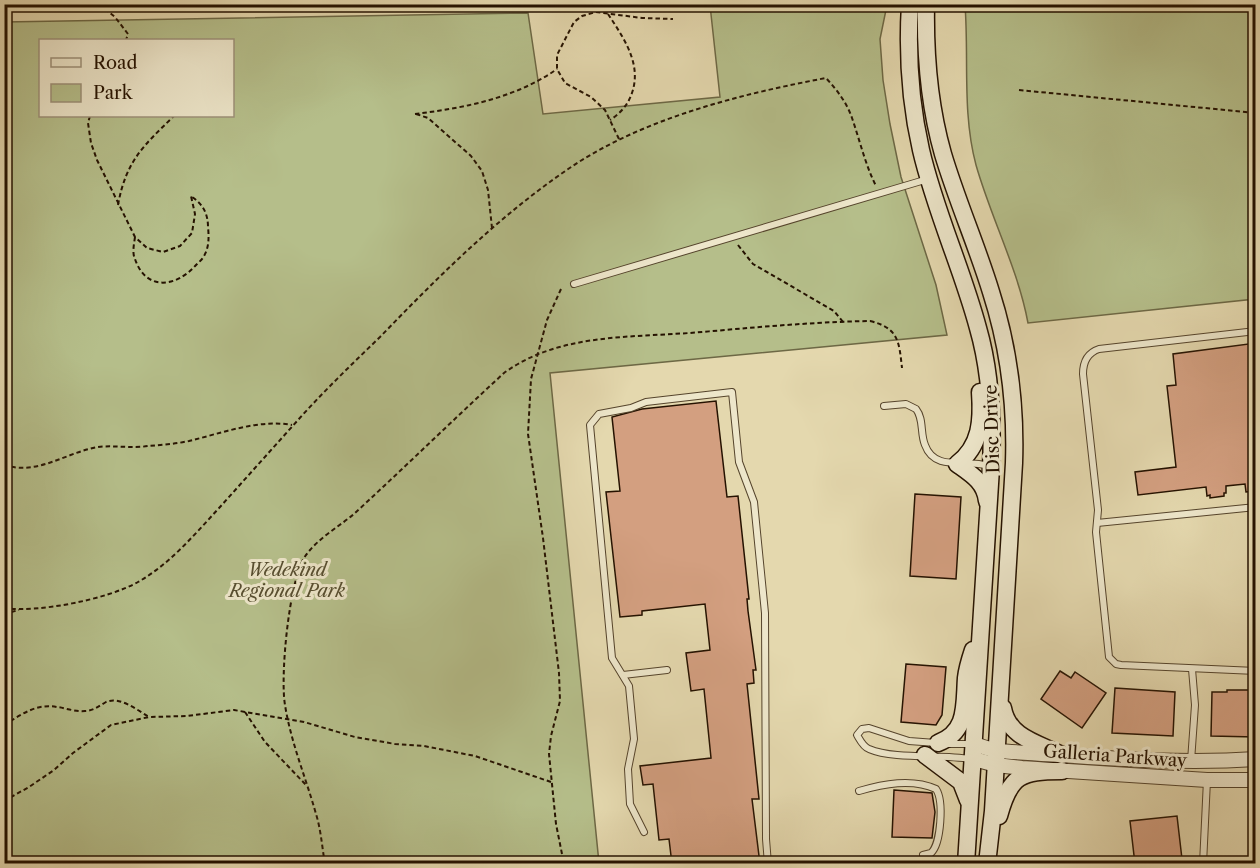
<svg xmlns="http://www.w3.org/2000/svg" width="1260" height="868" font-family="'Libre Caslon Text',serif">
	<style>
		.green { fill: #b5be8a; stroke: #6d6845; stroke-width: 1.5; fill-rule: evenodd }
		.building { fill: #d39f80; stroke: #251200; stroke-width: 1.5 }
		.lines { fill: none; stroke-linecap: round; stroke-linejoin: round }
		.service-casing { stroke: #55442c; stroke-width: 8 }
		.tertiary-casing { stroke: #55442c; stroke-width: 16 }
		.secondary-casing { stroke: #251200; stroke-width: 19 }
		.path { stroke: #251200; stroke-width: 2; stroke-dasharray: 4.5 3; stroke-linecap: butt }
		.service { stroke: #ede6ca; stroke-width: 6 }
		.tertiary { stroke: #ede6ca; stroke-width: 14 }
		.secondary { stroke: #ede6ca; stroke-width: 16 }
		.labels { text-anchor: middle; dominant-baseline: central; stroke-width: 6; stroke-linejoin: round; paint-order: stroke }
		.street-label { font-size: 18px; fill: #251200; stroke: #ede6ca }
		.park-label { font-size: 18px; font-style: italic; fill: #574e30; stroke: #ede6ca }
	</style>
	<rect width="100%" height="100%" fill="#e4d8ae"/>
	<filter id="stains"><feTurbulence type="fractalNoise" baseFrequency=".00333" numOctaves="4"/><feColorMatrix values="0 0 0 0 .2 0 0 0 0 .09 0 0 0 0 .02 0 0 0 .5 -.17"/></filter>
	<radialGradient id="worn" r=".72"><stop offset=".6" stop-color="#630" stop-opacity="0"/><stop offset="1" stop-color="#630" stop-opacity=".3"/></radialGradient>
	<g class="green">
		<path d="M1200 4 1255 12V299L1028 323C1018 269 991 218 976 165 962 113 969 58 965 5Z"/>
		<path d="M710 5H887L880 39 883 80 890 124 901 177 936 285 947 335 550 373 599 863H5L4 22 528 13 543 114 720 97ZM40 40H232V116H40Z"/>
	</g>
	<g class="building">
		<polygon points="1256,343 1256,491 1246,492 1245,484 1226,486 1226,493 1224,493 1224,496 1210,498 1210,495 1207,496 1206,487 1138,495 1135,472 1176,467 1167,386 1176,385 1173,354"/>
		<polygon points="716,401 727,497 738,496 749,599 747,599 748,611 756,670 753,670 754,683 747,684 759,799 752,799 760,864 672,864 669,839 659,840 653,784 643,785 640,766 711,758 704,689 691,691 686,653 710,650 705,604 642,611 642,615 620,617 606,492 620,491 612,417 642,409"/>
		<polygon points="915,494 961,497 956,579 910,576"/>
		<polygon points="906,664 946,667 942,715 936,725 901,722"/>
		<polygon points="1060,671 1071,678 1075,672 1106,693 1082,728 1041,699"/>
		<polygon points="1115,688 1175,692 1173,736 1112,733"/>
		<polygon points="1227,690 1256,690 1256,737 1211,736 1212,692 1227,692"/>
		<polygon points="894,790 932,793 935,812 932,838 892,837"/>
		<polygon points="1177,816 1182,859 1135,864 1130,821"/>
	</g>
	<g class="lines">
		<defs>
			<g id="service">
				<polyline points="574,284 928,179"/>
				<path d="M1256 331 1099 349C1087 353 1083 362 1083 374L1098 510 1096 532 1109 657 1116 664 1121 665 1256 671"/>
				<path d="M884 406 906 404 916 409C924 419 920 433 925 445 935 473 968 458 988 466"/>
				<polyline points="1097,523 1256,507"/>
				<polyline points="623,675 667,670"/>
				<path d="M936 743 909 741 869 728 862 729 857 735C860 740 863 747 869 749 895 760 941 754 970 759"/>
				<polyline points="947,744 972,744"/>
				<polyline points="1191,761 1195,705 1192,669"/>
				<path d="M859 791C883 784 912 778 936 789 944 801 941 844 931 853L923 855"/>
				<polyline points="644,832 630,804 628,769 634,739 629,686 612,658 590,425 599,414 631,408 646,402 732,392 739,462 754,502 765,613 766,839 768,864"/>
				<polyline points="1203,864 1207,780"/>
			</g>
			<g id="tertiary">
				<path d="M974 744 996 751C1083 756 1169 765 1256 759"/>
				<polyline points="974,759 996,765 1022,768 1207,780 1256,780"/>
			</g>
			<g id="secondary">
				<path d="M910 4C907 53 910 102 921 150 935 211 962 268 978 328 991 373 993 421 991 468L966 864"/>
				<path d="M926 4C925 55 929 105 943 154 957 201 977 246 991 292 1009 348 1016 405 1014 463L993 811 987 864"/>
				<path d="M980 392C982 420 981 446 957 464 971 474 985 482 987 501"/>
				<path d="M1003 708C1008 737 1037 743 1062 755"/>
				<path d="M938 743C968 732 964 705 966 678 967 669 970 659 973 650"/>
				<polyline points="925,755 961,782 968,800"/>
				<path d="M999 816C1010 775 1021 771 1062 771"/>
			</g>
		</defs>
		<use href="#service" class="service-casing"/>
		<use href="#tertiary" class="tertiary-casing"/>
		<use href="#secondary" class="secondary-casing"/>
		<g class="path">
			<polyline points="99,4 115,17 128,34 126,40"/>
			<polyline points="4,10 41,4"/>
			<path d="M608 14C625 40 645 68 629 100 625 108 618 115 610 120"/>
			<polyline points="1019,90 1256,113"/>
			<path d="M415 114C464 108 516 98 557 69"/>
			<polyline points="416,114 428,118 471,156 482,171 488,190 492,228"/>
			<polyline points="90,116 88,123 91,143 97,160 135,237 147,248 163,252 180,246 192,233 195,214 191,196"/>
			<polyline points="619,139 605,110 591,97 565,83 557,69 557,55 574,22 582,16 596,12 642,18 673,19"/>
			<path d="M118 205C126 161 143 146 174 116"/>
			<path d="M135 237C134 244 132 253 135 259 146 292 177 287 196 265 199 262 203 259 205 254 209 246 209 237 208 227 208 214 203 204 192 197"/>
			<polyline points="738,245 753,264 834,311 843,322"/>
			<polyline points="561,289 547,320 531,379 528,434 543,538 559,673 560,701 551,736 549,754 556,824 564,864"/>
			<path d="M4 465C37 475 62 455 93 448 110 444 130 449 148 446 161 445 175 444 189 441 222 433 259 419 292 425"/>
			<path d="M4 608C39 613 108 599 138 582 170 564 195 534 220 507 246 478 272 449 298 420 324 391 352 364 380 337 437 278 494 221 561 174 636 120 736 95 826 78 837 90 847 103 852 118 860 141 865 164 876 186"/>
			<polyline points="4,614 19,610"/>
			<polyline points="245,712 265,742 306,785"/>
			<path d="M4 725C21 715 36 703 57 707 66 708 75 712 85 711 93 711 99 706 106 702 120 696 137 710 149 717"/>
			<polyline points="4,801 29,787 54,770 73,753 111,725 149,717 187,716 234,710 304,722 355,737 395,744 424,746 475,756 551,782"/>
			<polyline points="4,850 16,864"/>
			<path d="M325 864C322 847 321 830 316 814 306 778 291 743 285 705 280 676 289 583 304 558 316 539 339 527 355 513 405 467 454 419 504 373 560 332 635 338 702 332 758 327 814 322 870 321 899 328 899 342 902 368"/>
		</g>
		<use href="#service" class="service"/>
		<use href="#tertiary" class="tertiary"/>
		<use href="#secondary" class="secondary"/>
	</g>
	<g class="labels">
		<g class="street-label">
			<text transform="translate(992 429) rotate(-92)">Disc Drive</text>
			<text transform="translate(1115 756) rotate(4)">Galleria Parkway</text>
		</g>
		<g class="park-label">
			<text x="287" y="570">Wedekind<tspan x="287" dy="21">Regional Park</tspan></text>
		</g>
	</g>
	<rect width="1260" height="868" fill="none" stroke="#e4d8ae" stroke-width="24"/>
	<rect x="6" y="6" width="1248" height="856" fill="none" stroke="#251200" stroke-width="3"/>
	<rect x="12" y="12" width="1236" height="844" fill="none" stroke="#251200" stroke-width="1.5"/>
	<rect x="39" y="39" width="195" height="78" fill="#ede6ca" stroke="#9d9179" stroke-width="1.5"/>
	<rect x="51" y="58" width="30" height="9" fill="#ede6ca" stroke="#9d9179" stroke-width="1.5"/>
	<text x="93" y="69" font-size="18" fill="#251200">Road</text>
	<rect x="51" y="84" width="30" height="18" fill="#b5be8a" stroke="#9d9179" stroke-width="1.5"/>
	<text x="93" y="99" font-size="18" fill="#251200">Park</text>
	<rect width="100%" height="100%" filter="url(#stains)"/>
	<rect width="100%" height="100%" fill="url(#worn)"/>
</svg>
